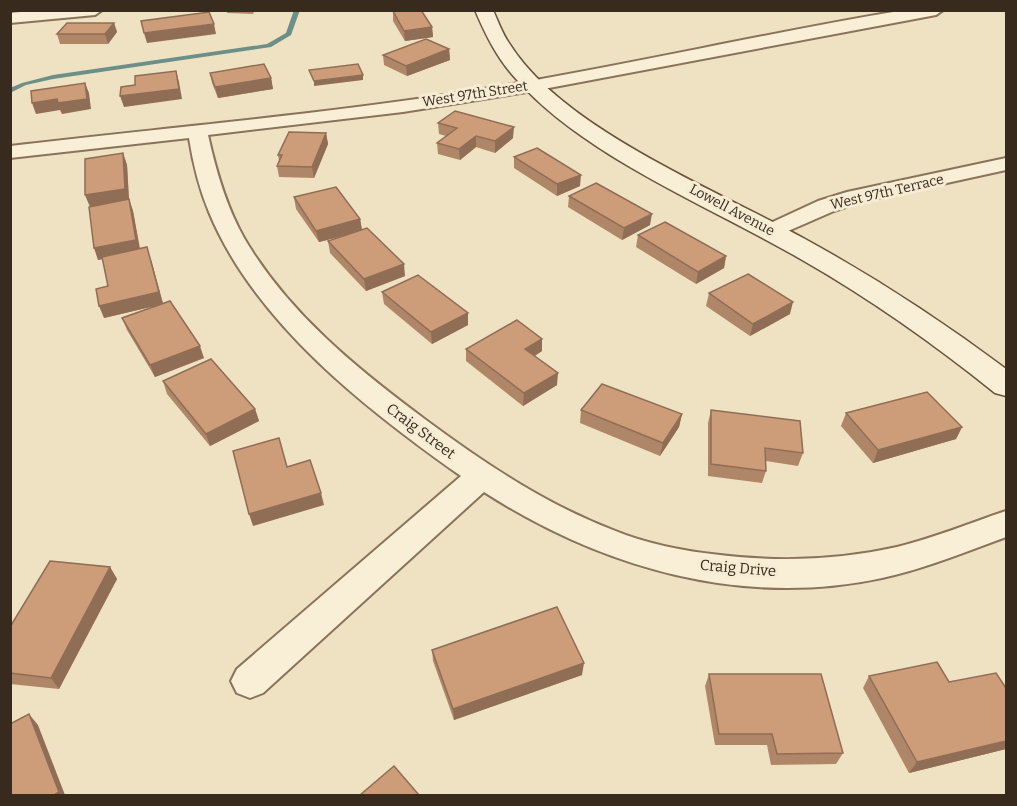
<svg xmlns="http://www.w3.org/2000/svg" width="1017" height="806" font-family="Bitter,serif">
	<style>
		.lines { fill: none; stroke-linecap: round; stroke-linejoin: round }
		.stream { fill: #6c8f87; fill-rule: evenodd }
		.street-casing { stroke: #89735a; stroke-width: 4 }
		.secondary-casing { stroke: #6a543d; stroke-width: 3 }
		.street { fill: #f9efd6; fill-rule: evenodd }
		.secondary { fill: #f9efd6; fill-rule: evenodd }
		.wall { fill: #b08668 }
		.shaded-wall { fill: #906d55 }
		.building { fill: #cd9c79; stroke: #906d55; stroke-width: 1.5 }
		.labels { text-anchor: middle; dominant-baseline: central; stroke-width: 6; stroke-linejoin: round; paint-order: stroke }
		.far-street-label { font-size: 14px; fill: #382b1e; stroke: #f6ecd3 }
		.street-label { font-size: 15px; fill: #382b1e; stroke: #f6ecd3 }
	</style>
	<rect width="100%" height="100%" fill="#eee2c3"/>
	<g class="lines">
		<polygon class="stream" points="294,10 300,10 291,35 271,47 53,79 26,85 10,93 10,88 22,83 53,75 267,44 286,33"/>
		<defs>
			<g id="street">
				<polygon points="40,10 102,10 95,15 10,23 10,13"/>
				<path d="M905 10H943L936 15 533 91 403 112 208 135C216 171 226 206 244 238 288 313 357 369 426 420 484 463 545 504 613 530 647 544 683 551 720 555 778 562 840 560 897 547 934 538 970 523 1006 511V537C965 552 924 569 882 578 742 608 602 568 484 492L263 693 250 698 237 693 231 681 237 669 461 476C367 410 254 322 209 212 199 188 193 163 189 138L10 158V146C164 128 318 115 471 91 616 68 760 34 905 10Z"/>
				<polygon points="1006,158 1006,170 860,202 834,211 772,238 764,236 761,231 764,226 818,201 847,192"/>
			</g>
			<path id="secondary" d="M475 10H493C498 21 502 33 509 43 562 129 717 190 805 239 876 278 942 321 1006 369V396L995 393C934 344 872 300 804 261 714 208 586 158 517 80 498 60 486 36 475 10Z"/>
		</defs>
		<use href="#street" class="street-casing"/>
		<use href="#secondary" class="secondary-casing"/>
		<use href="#street" class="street"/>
		<use href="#secondary" class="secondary"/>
	</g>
	<g class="wall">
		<polygon points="226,10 255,10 253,14 227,13"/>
		<polygon points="393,11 432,27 433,37 405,41 393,21"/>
		<polygon points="114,23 117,32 108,44 60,44 57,34"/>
		<polygon points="449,49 450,60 407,76 384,65 383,55"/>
		<polygon points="210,73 271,78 273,89 218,98 212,83"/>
		<polygon points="438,123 513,138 495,153 476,147 460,160 438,154 437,143 446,136 439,134"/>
		<polygon points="326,133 328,144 314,178 279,177 277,166 279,161 278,155"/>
		<polygon points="123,153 127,165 129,199 133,211 140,248 151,259 163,303 204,358 155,377 127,330 122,318 155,306 104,318 108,286 103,259 98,260 90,207"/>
		<polygon points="514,157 580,186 557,196 514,168"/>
		<polygon points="569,196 650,225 622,240 568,207"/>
		<polygon points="294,197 360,219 362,229 405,276 366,291 330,253 328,241 346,235 319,242 296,209"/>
		<polygon points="638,235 726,256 724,268 696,284 636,247"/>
		<polygon points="382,292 468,313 468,325 432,344 384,304"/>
		<polygon points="709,293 790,314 750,336 706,306"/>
		<polygon points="542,339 542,351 535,356 557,385 523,406 466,361 466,349"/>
		<polygon points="163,381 255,409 259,421 210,446 167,394"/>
		<polygon points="581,410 682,414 679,427 660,456 580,423"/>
		<polygon points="711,410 803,453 798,466 766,461 766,471 762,483 708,476 708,423"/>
		<polygon points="846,413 962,427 956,439 873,463 841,426"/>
		<polygon points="110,567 117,579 59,689 10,684 10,627"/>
		<polygon points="432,650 582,675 454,720 433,661"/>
		<polygon points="709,674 843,753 836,764 771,765 767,745 715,745 705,686"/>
		<polygon points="869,676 1006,688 1006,749 909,773 863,688"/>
	</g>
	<g class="shaded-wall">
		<polygon points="114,23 117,32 108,44 105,34"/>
		<polygon points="214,24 216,34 147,43 144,33"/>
		<polygon points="432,27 433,37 405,41 404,31"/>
		<polygon points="449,49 450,60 407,76 406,66"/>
		<polygon points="176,71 179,82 182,99 124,107 120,96"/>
		<polygon points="363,75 363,80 314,86 314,81"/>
		<polygon points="271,78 273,89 218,98 215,87"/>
		<polygon points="85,83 89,93 91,109 62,114 60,110 36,114 32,103"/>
		<polygon points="514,127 513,138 495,153 495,141"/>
		<polygon points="326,133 328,144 314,178 312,167"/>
		<polygon points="476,136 476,147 460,160 459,149"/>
		<polygon points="123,153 127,165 129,201 90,207 85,195"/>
		<polygon points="581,175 580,186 557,196 557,184"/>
		<polygon points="129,199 133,211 140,251 98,260 94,248"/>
		<polygon points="652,214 650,225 622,240 624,228"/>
		<polygon points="360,219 362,231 319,242 316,231"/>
		<polygon points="147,247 163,304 104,318 99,306"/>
		<polygon points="726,256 724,268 696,284 698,272"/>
		<polygon points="404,264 405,276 366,291 364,279"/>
		<polygon points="793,302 790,314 750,336 753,324"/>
		<polygon points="468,313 468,325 432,344 431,332"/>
		<polygon points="542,339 542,351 525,361 525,349"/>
		<polygon points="200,346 204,358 155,377 150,365"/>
		<polygon points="558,373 557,385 523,406 524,393"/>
		<polygon points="255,409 259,421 210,446 206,434"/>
		<polygon points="682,414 679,427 660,456 663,443"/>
		<polygon points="962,427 956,439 873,463 878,450"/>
		<polygon points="321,493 324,505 253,526 249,514"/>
		<polygon points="110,567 117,579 59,689 51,678"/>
		<polygon points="584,663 582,675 454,720 453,709"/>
		<polygon points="29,714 38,725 65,795 54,795"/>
		<polygon points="1006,741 1006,749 909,773 917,762"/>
	</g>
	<g class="building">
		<polygon points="421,10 432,27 404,31 393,11"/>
		<polygon points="209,12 214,24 144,33 141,21"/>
		<polygon points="67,23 114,23 105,34 57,34"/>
		<polygon points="426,39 449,49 406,66 383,55"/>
		<polygon points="264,64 271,78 215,87 210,73"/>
		<polygon points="358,64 363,75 314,81 309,70"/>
		<polygon points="176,71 179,89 120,96 121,87 135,85 135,76"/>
		<polygon points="85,83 87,99 58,103 57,99 32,103 31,91"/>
		<polygon points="455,111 514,127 495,141 476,136 459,149 437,143 457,128 438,123"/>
		<polygon points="289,132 326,133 312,167 277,166 282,155 278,155"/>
		<polygon points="537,148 581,175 557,184 514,157"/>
		<polygon points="123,153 125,189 85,195 85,159"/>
		<polygon points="596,183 652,214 624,228 569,196"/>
		<polygon points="336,187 360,219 316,231 294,197"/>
		<polygon points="129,199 136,240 94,248 89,207"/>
		<polygon points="665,222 726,256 698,272 638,235"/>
		<polygon points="367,228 404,264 364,279 328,241"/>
		<polygon points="147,247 159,292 99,306 96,289 108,286 102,257"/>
		<polygon points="748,274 793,302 753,324 709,293"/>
		<polygon points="418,275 468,313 431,332 382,292"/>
		<polygon points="170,301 200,346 150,365 122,318"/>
		<polygon points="517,320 542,339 525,349 558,373 524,393 466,349"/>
		<polygon points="211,359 255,409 206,434 163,381"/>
		<polygon points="602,384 682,414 663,443 581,410"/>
		<polygon points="927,392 962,427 878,450 846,413"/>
		<polygon points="711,410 800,421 803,453 765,448 766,471 711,464"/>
		<polygon points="279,438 287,467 310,460 321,493 249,514 233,451"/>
		<polygon points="50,561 110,567 51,678 10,673 10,627"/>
		<polygon points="557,607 584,663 453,709 432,650"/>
		<polygon points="937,662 949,682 996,673 1006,688 1006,741 917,762 869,676"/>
		<polygon points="709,674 821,674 843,753 777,754 772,734 719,734"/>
		<polygon points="29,714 59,792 54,795 10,795 10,724"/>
		<polygon points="394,766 419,795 360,795"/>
	</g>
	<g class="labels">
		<g class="far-street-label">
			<text transform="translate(475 94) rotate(-9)">West 97th Street</text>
			<text transform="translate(887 192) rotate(-13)">West 97th Terrace</text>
			<text transform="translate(732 210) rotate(28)">Lowell Avenue</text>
		</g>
		<g class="street-label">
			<text transform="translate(421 431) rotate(37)">Craig Street</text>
			<text transform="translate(738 568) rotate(5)">Craig Drive</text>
		</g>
	</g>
	<rect width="1017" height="806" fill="none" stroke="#382b1e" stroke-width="24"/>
</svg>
